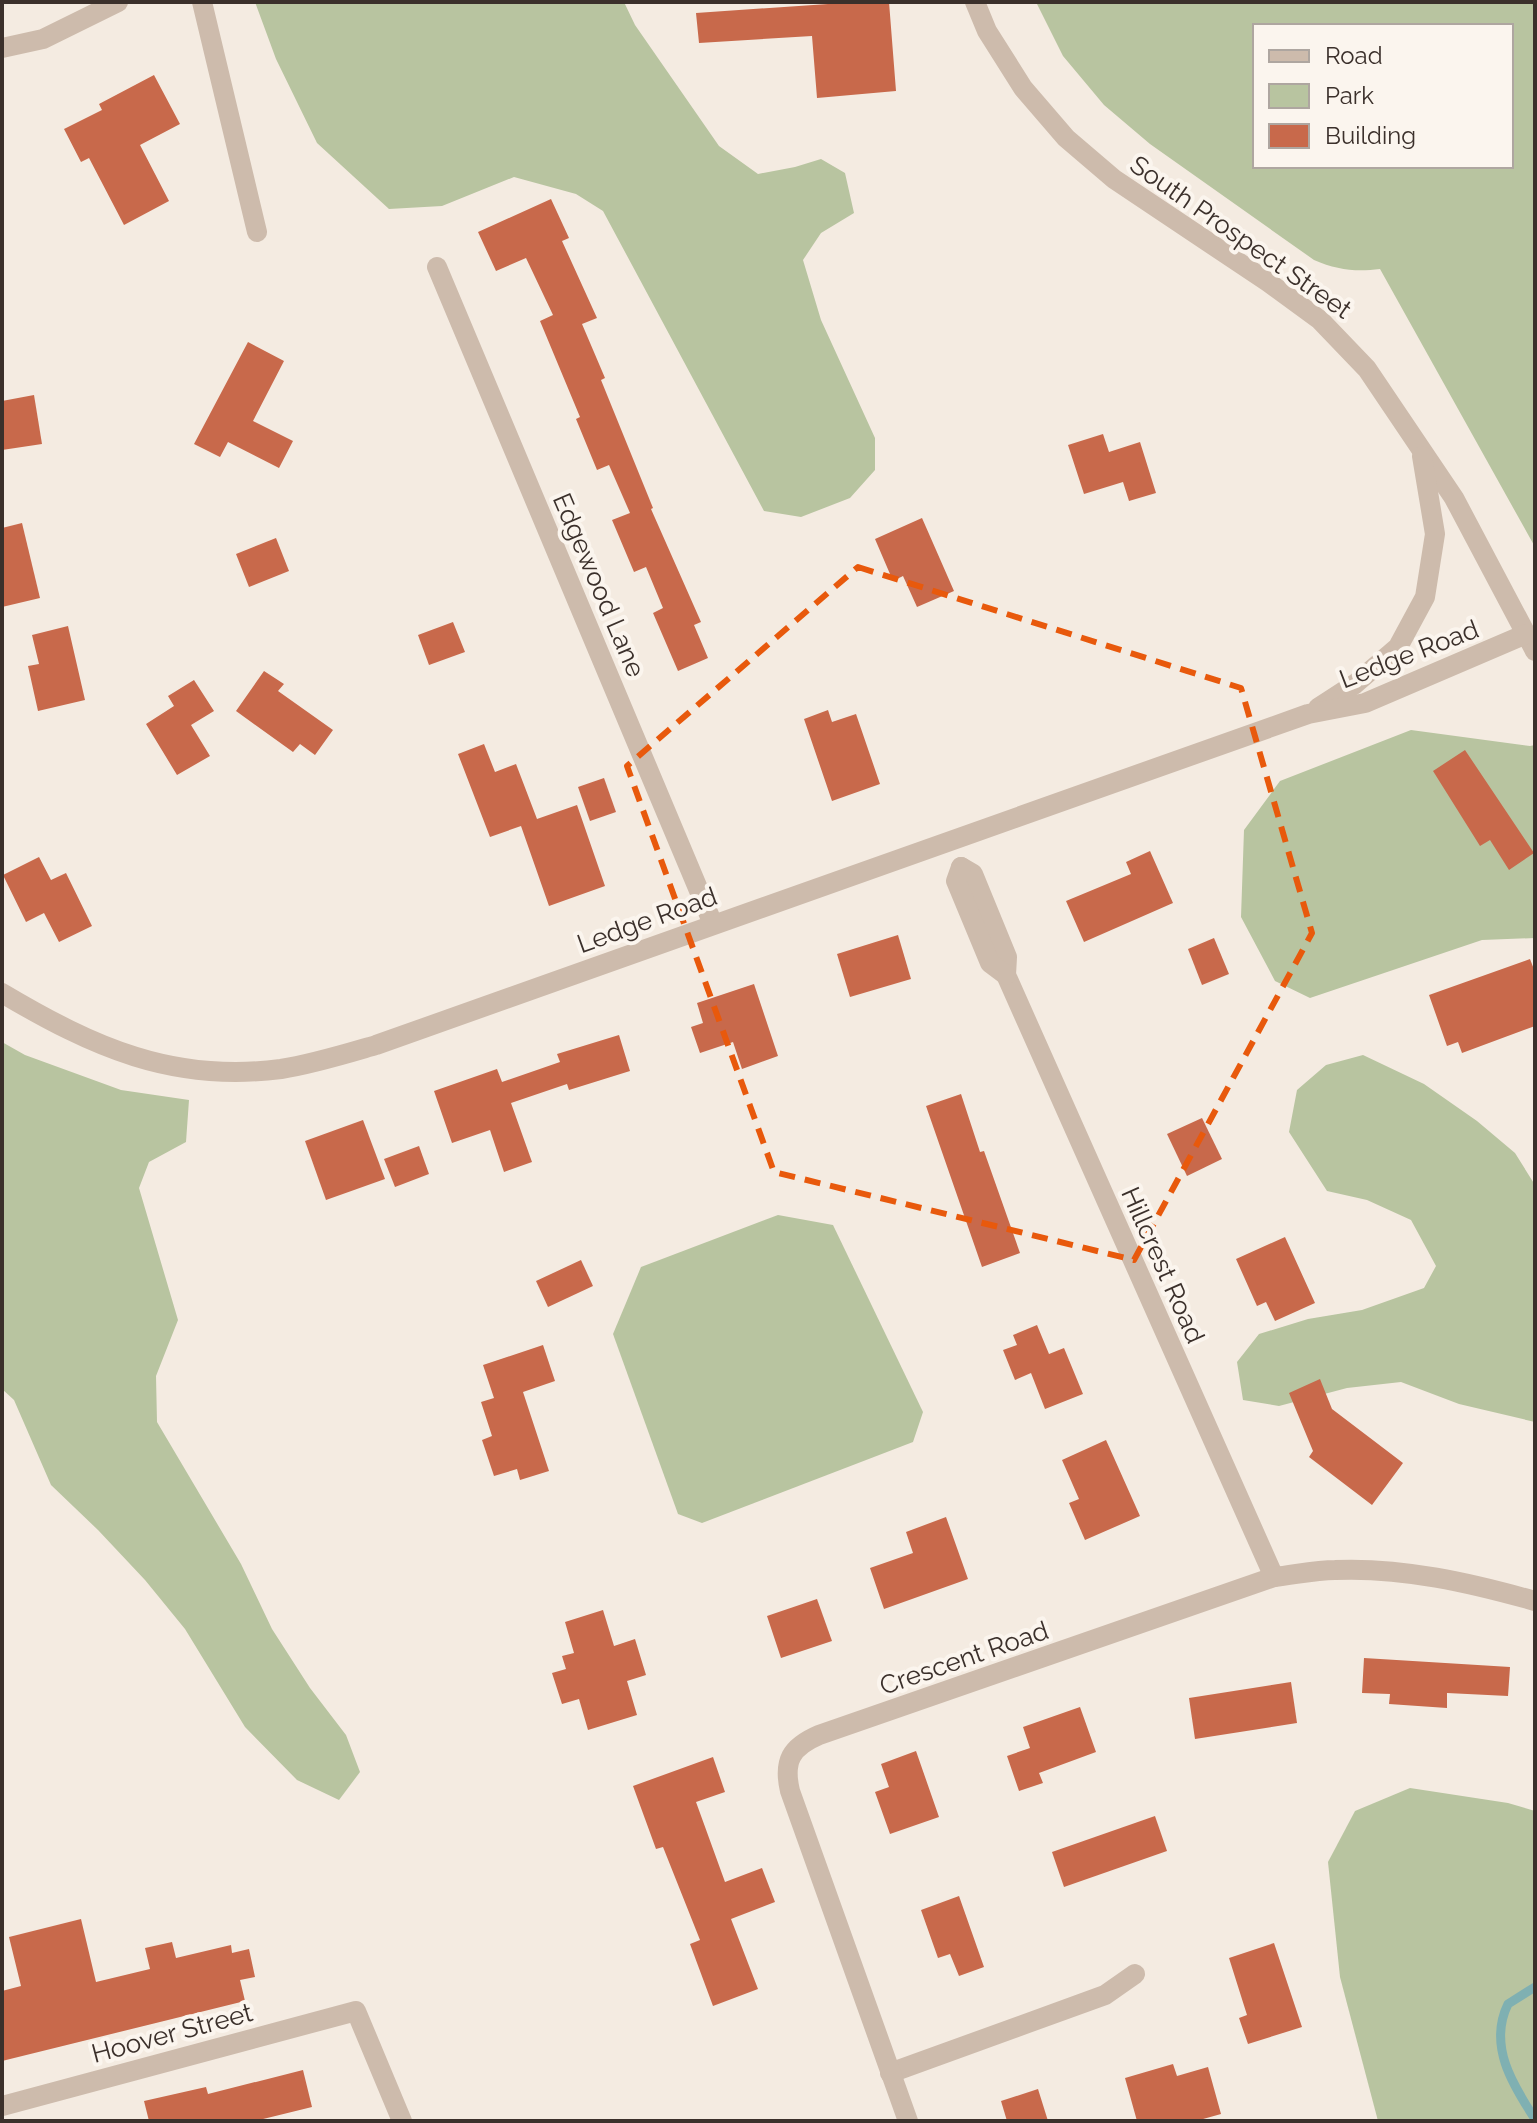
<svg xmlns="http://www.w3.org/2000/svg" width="1537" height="2123" font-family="Raleway,sans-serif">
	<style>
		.green { fill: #b8c4a0; fill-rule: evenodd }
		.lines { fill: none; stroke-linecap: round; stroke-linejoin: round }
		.stream { stroke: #7fb0b2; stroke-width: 9 }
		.building { fill: #c8694b }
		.minor { stroke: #cdbbac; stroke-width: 20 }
		.marked { fill: none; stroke: #e8590c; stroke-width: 6; stroke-dasharray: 16 10; stroke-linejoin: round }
		.labels { text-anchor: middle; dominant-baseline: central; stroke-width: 8; stroke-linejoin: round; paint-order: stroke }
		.street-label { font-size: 26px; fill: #3b302b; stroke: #fbf5ee }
	</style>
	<rect width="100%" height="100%" fill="#f4ebe1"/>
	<g class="green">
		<polygon points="255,2 624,2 635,25 719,146 758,174 795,167 821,159 845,173 854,213 821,233 803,260 821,320 875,438 875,470 850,498 801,517 764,511 603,211 576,194 514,177 442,206 389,209 317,143 276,59"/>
		<path d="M1036 2H1535V547L1380 269C1356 272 1337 270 1314 260L1150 144 1104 105 1063 56ZM1511 26V166H1255V26Z"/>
		<polygon points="1411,730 1530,746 1535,745 1535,938 1482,940 1310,998 1275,981 1241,917 1244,830 1280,781"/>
		<polygon points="2,1042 25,1055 121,1090 189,1100 186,1142 149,1162 139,1188 178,1320 156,1376 157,1422 241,1564 272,1629 310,1688 346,1735 360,1772 339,1800 297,1780 245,1727 185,1629 145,1580 98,1530 51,1485 14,1400 2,1389"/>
		<polygon points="1363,1055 1424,1084 1477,1121 1515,1153 1535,1185 1535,1422 1459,1404 1401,1382 1347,1388 1279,1406 1243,1400 1237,1362 1259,1334 1308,1319 1362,1310 1424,1288 1436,1266 1411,1220 1367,1200 1327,1191 1289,1132 1297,1090 1326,1065"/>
		<polygon points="778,1215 833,1225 923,1412 913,1442 702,1523 678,1514 613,1334 641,1267"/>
		<polygon points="1410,1788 1508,1803 1535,1811 1535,2121 1378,2121 1340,1977 1328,1862 1355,1811"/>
	</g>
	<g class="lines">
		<path class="stream" d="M1535 1987 1508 2004C1488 2045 1512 2084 1535 2119"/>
	</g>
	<g class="building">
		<polygon points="828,2 889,2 896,91 817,98 812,36 699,43 696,13 828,4"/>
		<polygon points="154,75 180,124 140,145 169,201 124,225 89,158 81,162 64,129 102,110 99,104"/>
		<polygon points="551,199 569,238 562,241 597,318 582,324 605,378 601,380 653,508 651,509 701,622 694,625 708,658 678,671 653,613 663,608 646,567 634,572 612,520 630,513 609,465 597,470 576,419 580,417 540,321 553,315 526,258 496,271 478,232"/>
		<polygon points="248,342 284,361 253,421 293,441 279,468 228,442 220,457 194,444"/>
		<polygon points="34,395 42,444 2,450 2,401"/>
		<polygon points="1103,434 1109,452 1140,442 1156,493 1129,501 1123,482 1084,494 1068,445"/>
		<polygon points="922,518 954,591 917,607 903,576 893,581 875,539"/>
		<polygon points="22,523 40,598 2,607 2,528"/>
		<polygon points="276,538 289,571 249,587 236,554"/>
		<polygon points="453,622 465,652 429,665 418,635"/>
		<polygon points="68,626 85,700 38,711 28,666 39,664 32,635"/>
		<polygon points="264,671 284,684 278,691 333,730 315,755 300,744 293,752 236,711"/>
		<polygon points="194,680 214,711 191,725 210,756 177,775 146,724 174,706 168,696"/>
		<polygon points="828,710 832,722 856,714 880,784 832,801 804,719"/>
		<polygon points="484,744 495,772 516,764 537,819 577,805 605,886 549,906 521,826 490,837 458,754"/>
		<polygon points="1465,750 1534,853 1509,870 1490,840 1480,846 1433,771"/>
		<polygon points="604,778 616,812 590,821 578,787"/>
		<polygon points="1150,851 1173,903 1084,942 1066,901 1131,874 1126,862"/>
		<polygon points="39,857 51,880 66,873 92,926 59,942 44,913 26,922 3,875"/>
		<polygon points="898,935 911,979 850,997 837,954"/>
		<polygon points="1214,938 1229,974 1202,985 1188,949"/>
		<polygon points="1530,959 1535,972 1535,1026 1462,1053 1458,1042 1447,1046 1429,995"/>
		<polygon points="754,984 778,1056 742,1069 733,1042 700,1053 691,1027 703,1023 697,1003"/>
		<polygon points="619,1035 630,1071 569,1090 567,1084 511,1103 532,1162 504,1172 490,1130 452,1143 434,1091 497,1069 502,1082 560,1062 557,1054"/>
		<polygon points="961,1094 980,1152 984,1151 1020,1253 982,1267 926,1106"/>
		<polygon points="1202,1118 1222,1159 1187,1176 1167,1134"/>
		<polygon points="363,1120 385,1179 326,1200 305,1141"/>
		<polygon points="419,1146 429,1174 395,1187 384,1159"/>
		<polygon points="1285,1237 1315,1303 1275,1321 1266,1302 1257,1306 1236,1259"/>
		<polygon points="581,1260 593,1286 548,1307 536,1281"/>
		<polygon points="1037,1325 1049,1354 1064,1348 1083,1394 1045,1409 1031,1373 1015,1380 1003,1350 1017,1345 1013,1335"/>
		<polygon points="543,1345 555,1381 523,1392 549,1471 520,1480 517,1469 494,1476 482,1440 492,1436 481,1402 494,1398 483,1365"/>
		<polygon points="1320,1379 1332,1409 1403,1463 1372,1505 1309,1457 1313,1451 1289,1393"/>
		<polygon points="1106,1440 1140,1516 1085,1540 1069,1503 1079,1499 1062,1460"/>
		<polygon points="946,1517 968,1579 884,1609 870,1568 913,1553 906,1532"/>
		<polygon points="817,1599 832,1641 781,1658 767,1616"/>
		<polygon points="603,1610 614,1646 635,1639 646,1675 627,1681 637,1715 588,1730 579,1699 562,1704 552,1673 566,1669 562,1656 574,1653 565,1622"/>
		<polygon points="1364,1658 1510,1667 1508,1696 1447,1693 1447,1708 1389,1704 1390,1694 1362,1693"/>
		<polygon points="1291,1682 1297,1723 1195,1739 1189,1698"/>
		<polygon points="1080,1707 1096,1752 1039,1773 1043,1783 1019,1791 1007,1756 1030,1748 1023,1727"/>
		<polygon points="916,1751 939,1817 890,1834 875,1792 889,1787 881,1764"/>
		<polygon points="713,1757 725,1792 696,1802 725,1882 762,1868 775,1902 731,1919 758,1989 713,2006 690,1944 700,1940 663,1847 656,1849 633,1786"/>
		<polygon points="1155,1816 1167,1851 1064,1887 1052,1852"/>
		<polygon points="959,1896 984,1967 959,1976 950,1954 938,1958 921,1910"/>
		<polygon points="81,1919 96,1982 150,1969 145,1948 172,1942 176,1958 231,1945 232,1953 249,1949 255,1977 240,1980 245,2001 2,2061 2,1991 21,1986 9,1937"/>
		<polygon points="1274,1943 1302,2027 1248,2044 1239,2018 1247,2015 1229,1958"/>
		<polygon points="1173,2064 1177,2076 1208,2067 1221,2114 1196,2121 1137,2121 1125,2078"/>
		<polygon points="303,2070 312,2107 255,2121 149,2121 144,2101 206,2087 208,2094"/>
		<polygon points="1038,2089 1048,2121 1007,2121 1001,2101"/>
	</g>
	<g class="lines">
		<g class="minor">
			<polyline points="202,2 257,232"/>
			<polyline points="975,2 987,31 1023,88 1066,138 1114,179 1268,282 1320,320 1367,369 1454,498 1535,651"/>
			<polyline points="2,48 43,39 118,2"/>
			<polyline points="437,267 713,924"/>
			<polyline points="1318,708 1355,684 1398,647 1425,597 1435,534 1422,456"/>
			<polyline points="961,867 973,874 1007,957 1006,975 1274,1577"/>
			<polyline points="961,867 956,881 990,963 1006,975"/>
			<path d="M2 993C93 1047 172 1083 281 1069 313 1064 345 1054 376 1045L1308 714 1365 703 1526 634"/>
			<polyline points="890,2073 1105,1995 1135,1974"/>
			<polyline points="2,2106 356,2011 402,2121"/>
			<path d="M908 2121 790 1791C783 1761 791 1747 819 1735L1274 1577C1294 1575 1315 1570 1335 1570 1402 1567 1471 1583 1535 1601"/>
		</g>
	</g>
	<path class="marked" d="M858 567 1241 688 1312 933 1134 1260 774 1172 627 766Z"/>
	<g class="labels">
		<g class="street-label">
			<text transform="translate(1241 237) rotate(35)">South Prospect Street</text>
			<text transform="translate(599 585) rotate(67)">Edgewood Lane</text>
			<text transform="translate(1409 654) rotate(-21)">Ledge Road</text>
			<text transform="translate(647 920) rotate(-20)">Ledge Road</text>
			<text transform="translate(1163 1265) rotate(66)">Hillcrest Road</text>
			<text transform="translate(964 1658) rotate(-19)">Crescent Road</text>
			<text transform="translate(172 2033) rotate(-15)">Hoover Street</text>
		</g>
	</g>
	<rect width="1537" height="2123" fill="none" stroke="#3b302b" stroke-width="8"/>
	<rect x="1253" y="24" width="260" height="144" fill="#fbf5ee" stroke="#aea6a0" stroke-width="2"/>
	<rect x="1269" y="50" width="40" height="12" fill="#cdbbac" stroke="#aea6a0" stroke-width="2"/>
	<text x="1325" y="64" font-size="24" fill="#3b302b">Road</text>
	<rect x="1269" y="84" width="40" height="24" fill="#b8c4a0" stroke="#aea6a0" stroke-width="2"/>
	<text x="1325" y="104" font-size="24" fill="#3b302b">Park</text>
	<rect x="1269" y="124" width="40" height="24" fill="#c8694b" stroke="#aea6a0" stroke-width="2"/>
	<text x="1325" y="144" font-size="24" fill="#3b302b">Building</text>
</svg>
